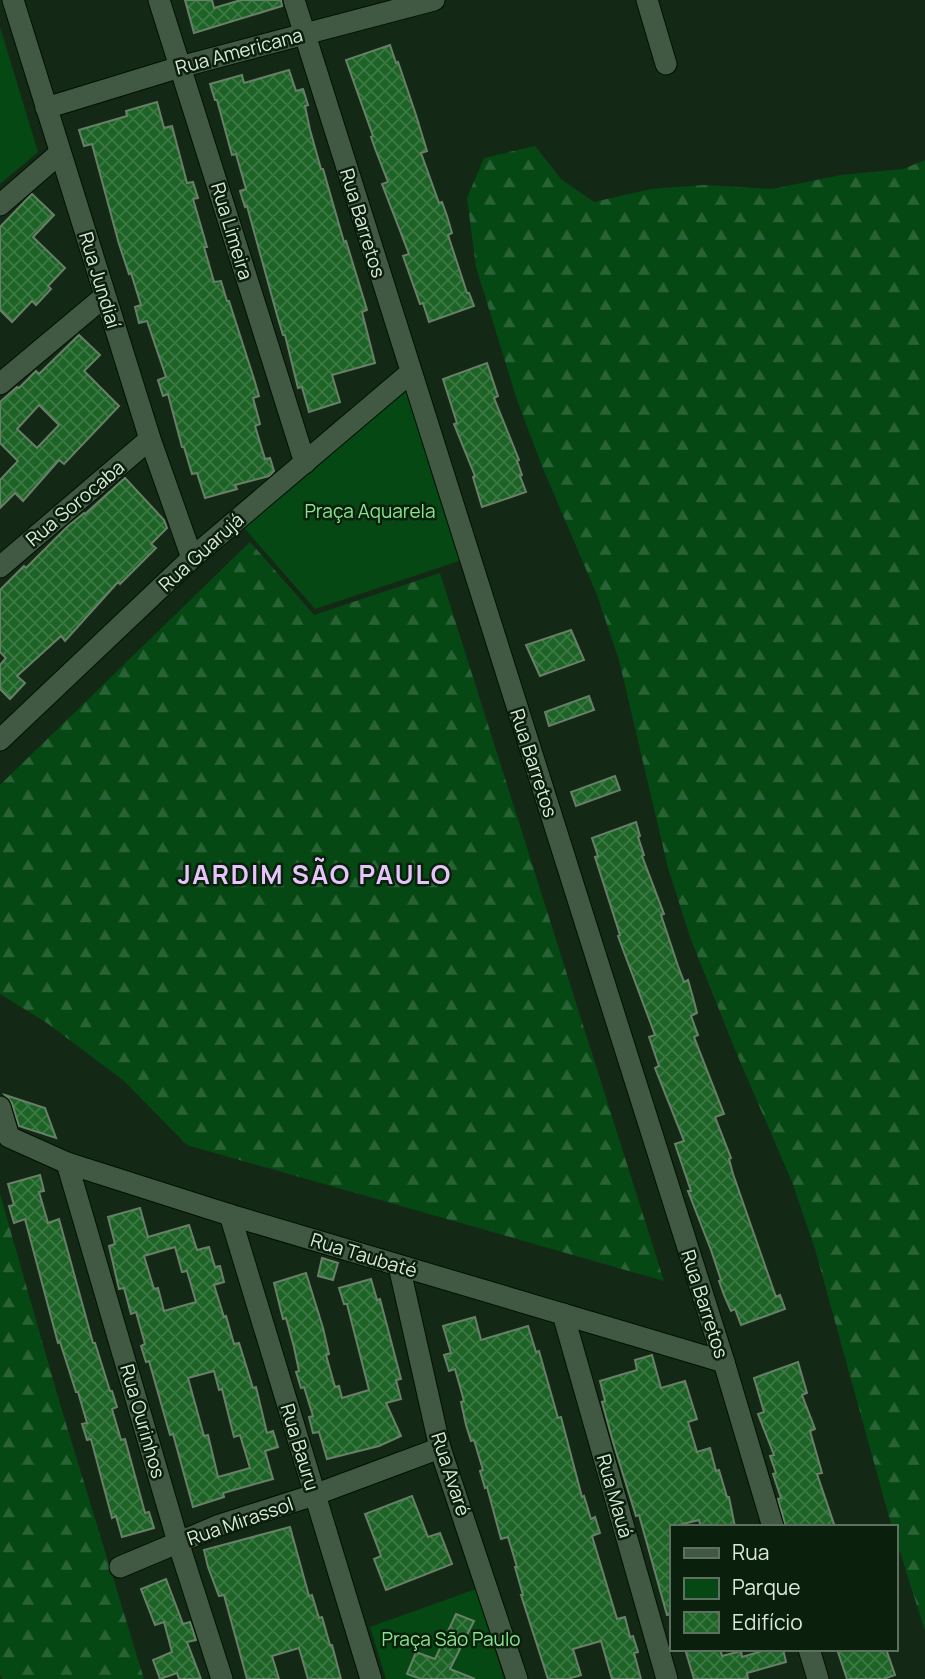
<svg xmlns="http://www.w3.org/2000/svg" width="925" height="1679" font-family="Manrope,sans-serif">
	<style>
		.forest { fill: url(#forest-firs) }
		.park { fill: #054813 }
		.building { fill: url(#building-cross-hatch); stroke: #688068; stroke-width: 2; fill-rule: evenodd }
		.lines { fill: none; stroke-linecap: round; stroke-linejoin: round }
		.street-casing { stroke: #011102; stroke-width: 23 }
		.street { stroke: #415842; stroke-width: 21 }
		.labels { text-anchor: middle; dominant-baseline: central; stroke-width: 5; stroke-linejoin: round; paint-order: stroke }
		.street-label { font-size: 19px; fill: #dbe9db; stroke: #0a1f0c }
		.park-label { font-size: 19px; fill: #8ae58f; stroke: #0a1f0c }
		.district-label { font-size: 26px; font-weight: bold; letter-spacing: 2px; fill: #e5c5fa; stroke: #0a1f0c }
	</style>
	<defs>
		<pattern id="forest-firs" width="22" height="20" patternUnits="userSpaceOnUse" patternTransform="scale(1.75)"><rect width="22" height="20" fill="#054813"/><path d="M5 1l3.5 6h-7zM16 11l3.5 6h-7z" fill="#296235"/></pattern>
		<pattern id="building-cross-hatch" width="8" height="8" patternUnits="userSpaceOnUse" patternTransform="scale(1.75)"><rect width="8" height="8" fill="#1d6326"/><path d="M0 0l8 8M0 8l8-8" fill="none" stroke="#3d7945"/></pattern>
	</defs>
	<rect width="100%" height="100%" fill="#142915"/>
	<g class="forest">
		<polygon points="535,146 561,179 594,202 651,189 704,185 772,189 841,175 903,169 925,160 925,1631 895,1536 895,1527 892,1527 891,1524 815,1249 792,1182 736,1052 690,937 668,868 619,660 597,595 542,466 517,400 476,267 467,198 484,158"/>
		<polygon points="250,542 314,615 440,573 664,1281 187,1145 124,1081 47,1023 0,994 0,785"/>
		<polygon points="0,1194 60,1404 144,1679 2,1679 0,1674"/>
	</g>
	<g class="park">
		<polygon points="0,27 38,152 0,184"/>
		<polygon points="408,377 465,559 315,609 239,522"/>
		<polygon points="476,1589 504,1679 386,1679 370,1627"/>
	</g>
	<g class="building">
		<polygon points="185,0 212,0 214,8 241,0 281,0 282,6 194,33"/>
		<polygon points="390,45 396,63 398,62 416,115 427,151 421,153 439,203 442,202 447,216 452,233 448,235 467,293 469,293 474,306 429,322 423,303 420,304 403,256 409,254 382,184 388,182 376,151 371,137 373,136 346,60"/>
		<polygon points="289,70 296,91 303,89 308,105 305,106 310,130 321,169 323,169 344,242 346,241 367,310 362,312 375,363 332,375 340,402 309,412 302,387 298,388 285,335 283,335 277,315 247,206 245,207 240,191 246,189 236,154 232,155 217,100 215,100 210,84 242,75 244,83"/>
		<polygon points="157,102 164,128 172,126 187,183 193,182 198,198 193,199 207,247 204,247 214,282 221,281 227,301 229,301 254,379 259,396 253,398 260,424 255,426 265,459 270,458 274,471 269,476 235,485 237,489 205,498 197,473 192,474 184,447 182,447 168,394 163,396 158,380 166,377 147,321 139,323 135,307 141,305 131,273 129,274 119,244 92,144 84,146 79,130 127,116 126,111"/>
		<polygon points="32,194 54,215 33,237 65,268 48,286 51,289 36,305 32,301 12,322 0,310 0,227"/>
		<path d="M79 335 100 355 84 371 119 406 64 464 59 460 23 501 15 493 0 508V480L18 461 0 443V402L17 387 19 388 36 371 39 374ZM39 405 59 425 37 448 17 429Z"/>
		<polygon points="487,363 498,396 494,398 519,460 517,461 522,475 520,476 526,492 482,507 473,477 475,476 454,424 457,423 443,379"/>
		<polygon points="125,478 164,520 167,528 151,544 156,548 120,584 118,582 65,641 61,636 17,676 25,683 10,699 0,689 0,665 6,658 0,652 0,590 24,566 26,568 67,527 84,513 85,514"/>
		<polygon points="571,630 584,660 540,676 526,645"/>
		<polygon points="589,696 594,710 549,726 545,712"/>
		<polygon points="615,776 620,790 576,806 571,792"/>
		<polygon points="636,822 640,836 638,837 644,855 642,856 664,914 661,915 678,966 684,982 688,980 692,994 697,1013 691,1016 698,1035 694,1037 724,1114 715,1117 731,1158 729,1159 733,1174 776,1297 780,1295 785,1309 741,1325 735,1309 731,1311 724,1295 719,1281 721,1280 711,1250 688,1191 691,1191 675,1144 684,1141 655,1068 659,1066 649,1037 655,1035 618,936 620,935 595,857 598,856 592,838"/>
		<polygon points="5,1095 45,1108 56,1138 19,1126 12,1103"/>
		<polygon points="40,1175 44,1191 39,1192 48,1223 59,1219 93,1343 95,1343 110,1391 112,1391 117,1407 112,1409 121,1440 125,1439 145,1513 149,1512 154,1528 122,1537 116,1516 112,1518 91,1439 87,1440 82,1424 87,1423 78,1392 76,1392 60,1342 58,1343 25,1219 14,1223 9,1206 14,1205 8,1184"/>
		<path d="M140 1208 148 1237 189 1225 197 1250 209 1247 215 1267 220 1266 224 1282 214 1285 224 1317 226 1316 234 1344 239 1343 253 1388 256 1387 267 1433 273 1431 278 1447 265 1451 273 1479 223 1493 224 1497 193 1507 173 1434 170 1435 149 1361 146 1362 141 1346 145 1344 136 1312 131 1314 124 1288 119 1289 109 1246 115 1244 108 1217ZM175 1247 182 1272 187 1271 196 1302 164 1311 158 1288 154 1289 144 1256ZM214 1371 219 1390 222 1389 234 1437 240 1435 250 1468 218 1477 208 1435 204 1436 188 1378Z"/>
		<polygon points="322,1258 338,1263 333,1280 318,1276"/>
		<polygon points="306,1273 323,1328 329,1354 326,1355 335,1387 339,1386 342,1398 369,1390 347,1304 344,1304 339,1288 371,1279 377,1300 380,1299 401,1379 396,1380 401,1399 386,1403 401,1436 379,1446 327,1459 319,1432 313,1433 309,1417 313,1416 304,1387 301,1388 296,1372 299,1371 294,1347 286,1318 283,1319 274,1283"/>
		<polygon points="475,1317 481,1340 528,1326 536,1352 539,1351 558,1418 561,1417 582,1497 584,1496 591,1519 595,1517 600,1533 592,1536 617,1619 625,1617 630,1637 633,1636 638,1652 634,1653 641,1679 612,1679 601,1641 573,1649 581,1675 568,1679 548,1679 521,1595 523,1595 515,1567 517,1567 508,1537 501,1539 487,1487 485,1488 480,1471 483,1470 474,1440 471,1441 466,1425 461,1402 464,1401 455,1369 449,1371 444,1355 451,1353 443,1326"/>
		<polygon points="652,1355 661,1388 685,1381 697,1419 688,1422 697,1452 710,1448 716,1471 719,1470 727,1497 729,1497 735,1527 701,1527 699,1520 671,1527 671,1614 667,1615 639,1515 636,1516 613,1442 602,1402 605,1401 600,1381 637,1370 635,1360"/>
		<polygon points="798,1362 807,1393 802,1395 815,1429 810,1431 822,1473 817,1474 835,1527 786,1527 778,1499 781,1498 773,1474 776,1473 770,1456 774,1455 758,1414 764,1412 754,1378"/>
		<polygon points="412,1496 428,1537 440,1533 452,1564 386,1590 374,1559 381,1556 365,1514"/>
		<polygon points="290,1527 309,1596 312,1595 319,1618 322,1617 330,1645 332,1645 341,1679 308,1679 299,1648 272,1656 279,1679 247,1679 224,1595 219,1596 208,1567 204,1550"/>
		<polygon points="166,1579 183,1624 190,1622 196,1640 187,1642 201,1679 179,1679 177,1673 160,1679 153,1660 172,1652 164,1622 155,1625 141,1589"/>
		<polygon points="456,1614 474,1621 450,1669 475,1679 421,1679 407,1674 416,1652 435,1659"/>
		<polygon points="685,1649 720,1649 722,1656 741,1651 742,1657 769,1649 783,1649 786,1662 747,1673 748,1679 694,1679"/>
		<polygon points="837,1649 886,1649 895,1675 884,1679 847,1679"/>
	</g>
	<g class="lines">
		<defs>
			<g id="street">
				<polyline points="13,0 150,439 192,558"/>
				<polyline points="159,0 305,463"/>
				<polyline points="294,0 724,1362 773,1527"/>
				<polyline points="647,0 666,64"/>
				<polyline points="46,108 180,67 434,0"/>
				<polyline points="0,205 60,153"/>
				<polyline points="0,384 105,296"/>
				<polyline points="0,567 150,439"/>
				<polyline points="0,740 192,558 410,373"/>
				<polyline points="0,1107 9,1137 67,1163 230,1215 724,1362"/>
				<polyline points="67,1163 178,1542 222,1679"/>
				<polyline points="230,1215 371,1679"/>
				<polyline points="399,1266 440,1448 517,1679"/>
				<polyline points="563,1314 667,1679"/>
				<polyline points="120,1567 220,1525 314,1495 440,1448"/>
				<polyline points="809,1649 818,1679"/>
			</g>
		</defs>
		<use href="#street" class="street-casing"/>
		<use href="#street" class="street"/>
	</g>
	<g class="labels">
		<g class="street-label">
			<text transform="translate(239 51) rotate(-15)">Rua Americana</text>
			<text transform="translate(363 223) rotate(73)">Rua Barretos</text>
			<text transform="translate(232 231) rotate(73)">Rua Limeira</text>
			<text transform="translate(100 280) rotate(73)">Rua Jundiaí</text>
			<text transform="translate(75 503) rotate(-40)">Rua Sorocaba</text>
			<text transform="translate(201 552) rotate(-42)">Rua Guarujá</text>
			<text transform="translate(534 763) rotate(72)">Rua Barretos</text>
			<text transform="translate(364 1255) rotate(17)">Rua Taubaté</text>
			<text transform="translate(705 1304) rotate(72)">Rua Barretos</text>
			<text transform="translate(143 1421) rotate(74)">Rua Ourinhos</text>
			<text transform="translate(300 1447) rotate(73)">Rua Bauru</text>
			<text transform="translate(451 1474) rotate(72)">Rua Avaré</text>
			<text transform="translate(615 1496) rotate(74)">Rua Mauá</text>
			<text transform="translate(240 1521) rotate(-19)">Rua Mirassol</text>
		</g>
		<g class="park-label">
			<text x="370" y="511">Praça Aquarela</text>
			<text x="451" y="1639">Praça São Paulo</text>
		</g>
		<g class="district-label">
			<text x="315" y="874">JARDIM SÃO PAULO</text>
		</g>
	</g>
	<rect x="670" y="1525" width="228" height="126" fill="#0a1f0c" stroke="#5e705f" stroke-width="2"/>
	<rect x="684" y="1548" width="35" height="10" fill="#415842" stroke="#5e705f" stroke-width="2"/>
	<text x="732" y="1560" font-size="21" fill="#dbe9db">Rua</text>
	<rect x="684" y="1578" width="35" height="21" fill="#054813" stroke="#5e705f" stroke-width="2"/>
	<text x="732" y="1595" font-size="21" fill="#dbe9db">Parque</text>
	<rect x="684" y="1612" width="35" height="21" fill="url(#building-cross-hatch)" stroke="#5e705f" stroke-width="2"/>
	<text x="732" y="1630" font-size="21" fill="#dbe9db">Edifício</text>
</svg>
